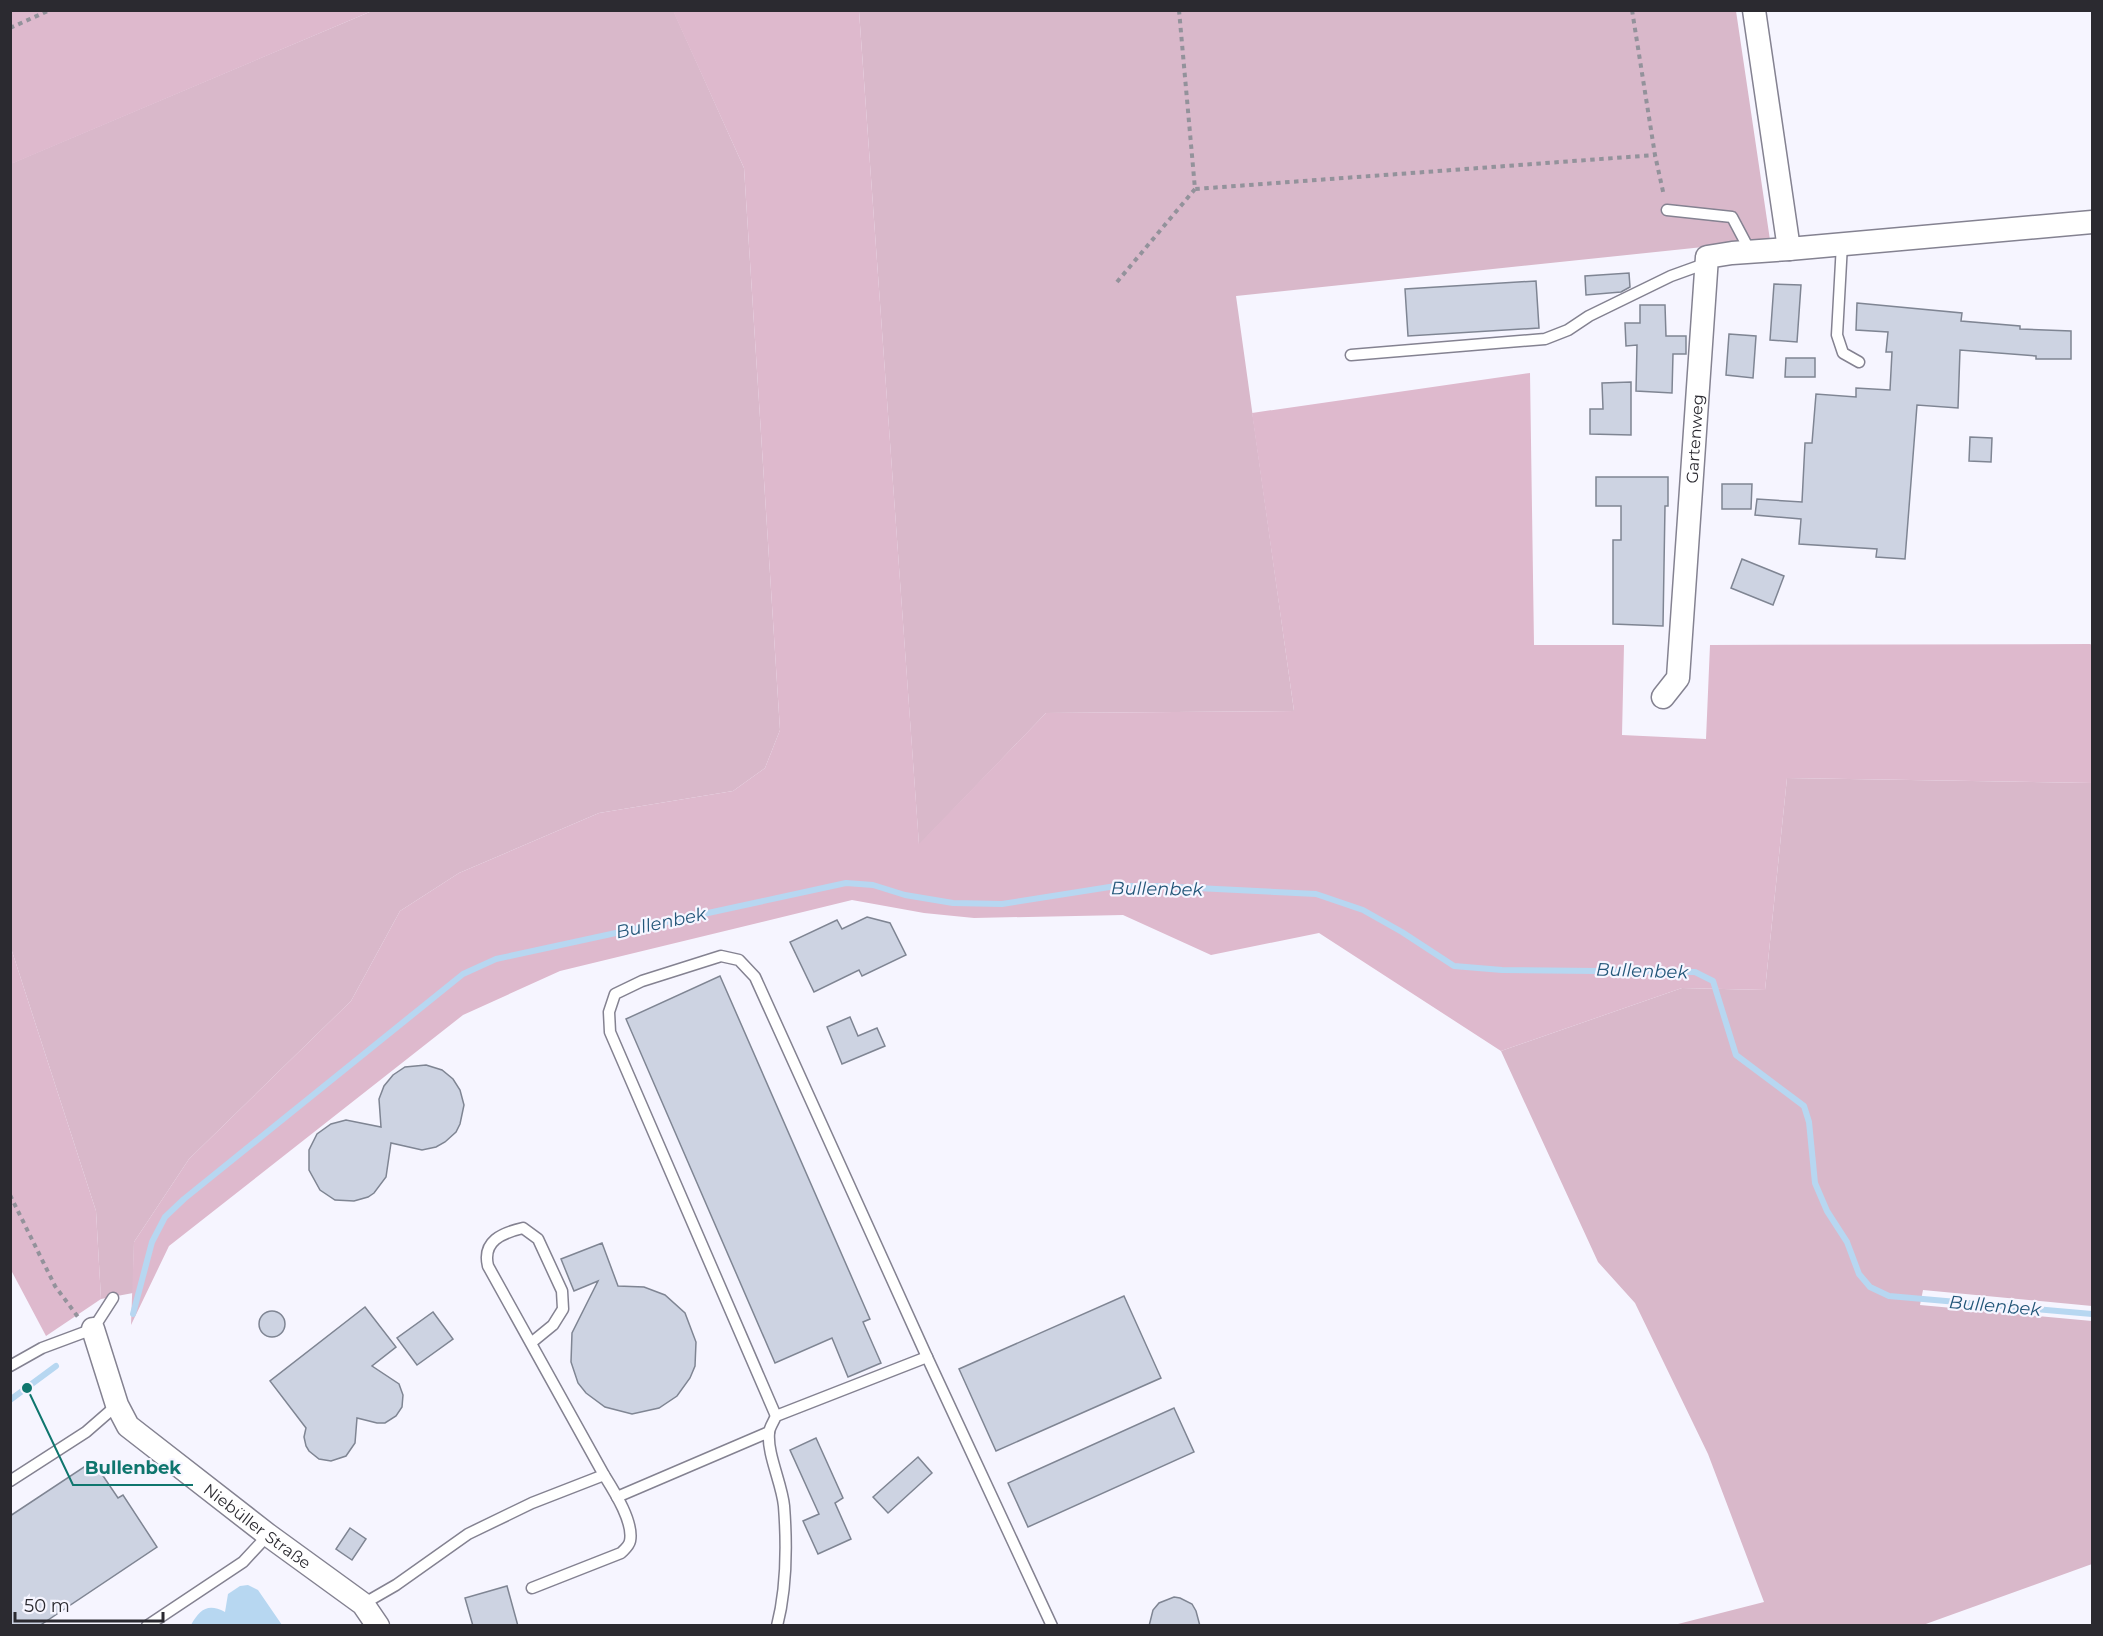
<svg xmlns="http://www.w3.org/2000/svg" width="2103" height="1636" font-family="Montserrat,sans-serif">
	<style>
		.green { fill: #d9b8ca }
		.forest { fill: #deb9cd }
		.water { fill: #b7d7f1 }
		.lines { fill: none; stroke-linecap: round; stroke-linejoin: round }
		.stream { stroke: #b7d7f1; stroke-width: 6 }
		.building { fill: #cdd3e2; stroke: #7f8593; stroke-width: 1.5 }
		.lane-casing { stroke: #848291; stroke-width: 13 }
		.street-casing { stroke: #848291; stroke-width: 25 }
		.path { stroke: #93929b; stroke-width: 4; stroke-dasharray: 4.5 4.5; stroke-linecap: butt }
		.lane { stroke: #fff; stroke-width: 10 }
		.street { stroke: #fff; stroke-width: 22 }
		.labels { text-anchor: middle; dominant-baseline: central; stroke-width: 4.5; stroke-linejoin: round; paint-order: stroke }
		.street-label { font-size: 16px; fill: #2b2a30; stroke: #f6f5ff }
		.water-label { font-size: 18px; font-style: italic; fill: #225679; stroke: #f6f5ff }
		.leader { fill: none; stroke: #0f766e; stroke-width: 2 }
		.callout-dot { fill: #0f766e; stroke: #f6f5ff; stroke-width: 2 }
		.callout-label { font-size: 18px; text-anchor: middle; font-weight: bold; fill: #0f766e; stroke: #f6f5ff; stroke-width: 4.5; stroke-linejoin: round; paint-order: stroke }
	</style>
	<rect width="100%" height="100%" fill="#f6f5ff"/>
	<g class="green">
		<polygon points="673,10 744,168 780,730 765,768 733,791 599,813 459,873 400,911 351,1001 189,1159 134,1242 133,1293 101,1299 96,1211 11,948 10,164 372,11"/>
		<polygon points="859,11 1736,11 1770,240 1236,296 1294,711 1046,713 919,845"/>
		<polygon points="1787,778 2092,783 2092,1306 1923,1290 1920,1305 2092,1321 2092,1564 1923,1625 1674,1625 1764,1602 1708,1454 1635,1303 1598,1262 1501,1051 1682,988 1765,990"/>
	</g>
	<g class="forest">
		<polygon points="11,10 372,10 372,11 11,164"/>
		<polygon points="673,11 859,11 919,844 1046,713 1294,711 1252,413 1530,373 1534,645 1624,645 1622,735 1706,739 1710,645 2090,644 2092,645 2092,783 1787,778 1765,990 1682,988 1501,1051 1319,933 1211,955 1123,915 974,918 924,913 852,900 560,971 463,1015 169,1246 131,1325 134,1242 189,1159 351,1001 400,911 459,873 599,813 733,791 765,768 780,730 744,168"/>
		<polygon points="11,948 96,1211 101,1299 46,1336 11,1270"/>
	</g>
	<path class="water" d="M248 1585 258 1590 282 1625H191C200 1609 208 1603 225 1612L228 1594 240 1586Z"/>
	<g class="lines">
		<g class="stream">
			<polyline points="133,1314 152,1242 165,1217 184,1199 463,974 496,959 846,883 873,885 905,895 953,903 1002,904 1116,886 1157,886 1316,894 1363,910 1402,932 1454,966 1502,970 1695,972 1713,981 1736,1055 1804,1106 1809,1122 1815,1183 1827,1211 1847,1242 1859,1274 1870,1287 1889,1296 2092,1314"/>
			<polyline points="10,1400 56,1366"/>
		</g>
	</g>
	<g class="building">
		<polygon points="1629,273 1630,287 1621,292 1586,295 1585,276"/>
		<polygon points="1536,281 1539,328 1408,336 1405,289"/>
		<polygon points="1774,284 1801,285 1797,342 1770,340"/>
		<polygon points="1857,303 1962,313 1961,321 2020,326 2020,329 2071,331 2071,359 2036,359 2036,356 1960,350 1958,408 1917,405 1905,559 1876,557 1877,549 1799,544 1801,519 1755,515 1757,499 1802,502 1805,443 1812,443 1816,394 1856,397 1856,388 1890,390 1892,352 1886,352 1888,332 1856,330"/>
		<polygon points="1640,305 1665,305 1666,336 1686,336 1686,354 1673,354 1672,393 1636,391 1637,345 1626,346 1625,323 1640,323"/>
		<polygon points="1729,334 1756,336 1753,378 1726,375"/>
		<polygon points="1786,358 1815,358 1815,377 1785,377"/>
		<polygon points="1631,382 1631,435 1590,434 1590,409 1603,409 1602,383"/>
		<polygon points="1970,437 1992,438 1991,462 1969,461"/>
		<polygon points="1596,477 1668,477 1668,506 1665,506 1663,626 1613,624 1613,540 1621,540 1621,506 1596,506"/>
		<polygon points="1722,484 1752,484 1751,509 1722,509"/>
		<polygon points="1742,559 1784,576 1773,605 1731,588"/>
		<polygon points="867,917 890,923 906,955 862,976 859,970 814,992 790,942 837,920 842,929"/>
		<polygon points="720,976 870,1319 863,1322 881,1363 848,1377 832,1338 775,1363 626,1019"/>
		<polygon points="850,1017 858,1036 877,1028 885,1046 842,1064 827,1027"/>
		<polygon points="426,1065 442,1070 453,1079 460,1090 464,1105 460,1124 456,1132 445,1142 436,1147 422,1150 391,1143 386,1177 374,1193 368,1197 354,1201 335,1200 320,1190 309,1170 309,1150 317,1134 331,1124 346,1120 381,1127 379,1099 384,1086 393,1075 405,1067"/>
		<polygon points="602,1243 618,1286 644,1287 665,1295 685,1313 696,1342 695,1366 690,1378 677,1396 659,1408 632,1414 605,1407 586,1393 578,1383 571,1362 572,1333 598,1281 574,1291 561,1259"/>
		<polygon points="1124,1296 1161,1378 996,1451 959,1369"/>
		<polygon points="365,1307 396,1347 372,1366 399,1384 403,1395 402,1407 396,1416 385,1423 377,1423 357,1418 355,1443 346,1456 331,1461 319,1459 309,1451 306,1446 304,1437 306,1428 270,1381"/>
		<circle cx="272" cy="1324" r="13"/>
		<polygon points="433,1312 453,1339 417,1365 397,1338"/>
		<polygon points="1174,1408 1194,1452 1028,1527 1008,1483"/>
		<polygon points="816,1438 843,1498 835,1503 851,1539 818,1554 803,1521 819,1514 790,1450"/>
		<polygon points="918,1457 932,1473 888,1513 873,1497"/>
		<polygon points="93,1461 118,1498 123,1495 157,1547 39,1626 10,1626 10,1516"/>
		<polygon points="350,1528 366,1539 352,1560 336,1549"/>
		<polygon points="507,1586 518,1626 473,1626 465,1598"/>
		<polygon points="1174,1597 1180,1598 1192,1604 1196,1611 1200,1626 1149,1626 1153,1610 1159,1603"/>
	</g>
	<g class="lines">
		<defs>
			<g id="lane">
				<polyline points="1667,210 1732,217 1750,251"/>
				<polyline points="1842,244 1837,335 1843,353 1859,362"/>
				<polyline points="1351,355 1545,339 1568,330 1589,316 1671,276 1707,263"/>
				<path d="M531 1343 553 1325 563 1309 562 1291 538 1239 523 1228C502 1233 482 1241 488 1266L604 1475C614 1491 634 1522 630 1541 629 1546 625 1549 621 1553L532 1588"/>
				<polyline points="10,1366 42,1348 93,1329 113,1298"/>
				<polyline points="776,1416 610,1032 609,1012 615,994 642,981 721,956 739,960 755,977 927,1357"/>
				<polyline points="10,1481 86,1432 117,1405"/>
				<polyline points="617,1497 769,1432"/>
				<polyline points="363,1604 396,1585 468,1534 532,1503 604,1475"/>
				<polyline points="147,1626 243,1562 268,1535"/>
				<path d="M777 1626C787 1587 787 1545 784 1506 782 1484 767 1454 769 1433 769 1428 774 1421 776 1416L927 1357 1052 1626"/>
			</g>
			<g id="street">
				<polyline points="1754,10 1789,249 2092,222"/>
				<path id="s1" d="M1663 697 1678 678 1707 257 1732 253 1789 249"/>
				<path id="s2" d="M93 1329 117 1405 128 1426 268 1535 363 1604 378 1626"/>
			</g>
		</defs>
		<use href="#lane" class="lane-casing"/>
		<use href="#street" class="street-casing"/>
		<g class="path">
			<polyline points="1179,10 1195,189 1655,155"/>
			<polyline points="1632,10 1655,155 1664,196"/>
			<polyline points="10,28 50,10"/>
			<polyline points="1117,282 1195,189"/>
			<polyline points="10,1195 55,1286 78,1317"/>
		</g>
		<use href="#lane" class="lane"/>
		<use href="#street" class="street"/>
	</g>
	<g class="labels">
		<g class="street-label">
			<text stroke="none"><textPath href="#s1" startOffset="264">Gartenweg</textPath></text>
			<text stroke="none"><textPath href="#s2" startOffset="267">Niebüller Straße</textPath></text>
		</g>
		<g class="water-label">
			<text transform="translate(1157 889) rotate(1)">Bullenbek</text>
			<text transform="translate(661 923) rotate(-12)">Bullenbek</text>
			<text transform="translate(1642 971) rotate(2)">Bullenbek</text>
			<text transform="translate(1995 1306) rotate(5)">Bullenbek</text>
		</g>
	</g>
	<path class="leader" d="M27 1388L73 1485H193"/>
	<circle class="callout-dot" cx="27" cy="1388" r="6"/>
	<g class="callout-label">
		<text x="133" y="1474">Bullenbek</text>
	</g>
	<rect width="2103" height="1636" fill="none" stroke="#2b2a30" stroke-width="24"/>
	<path d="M15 1612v9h148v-9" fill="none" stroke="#2b2a30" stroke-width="3"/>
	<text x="24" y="1612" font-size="18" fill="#2b2a30" stroke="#f6f5ff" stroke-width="4.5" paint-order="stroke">50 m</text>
</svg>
